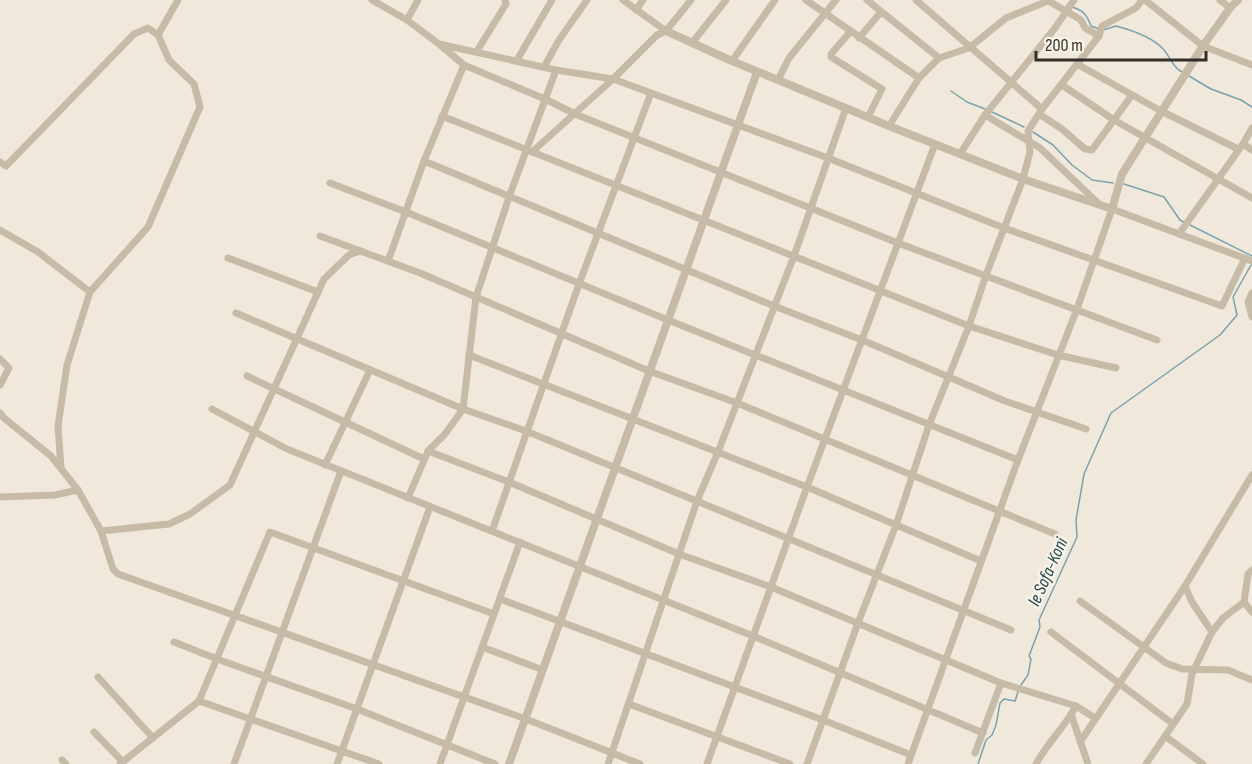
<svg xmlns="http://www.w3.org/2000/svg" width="1252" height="764" font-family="'Sofia Sans Condensed',sans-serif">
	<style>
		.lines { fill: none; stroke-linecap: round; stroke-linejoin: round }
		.stream { stroke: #7ca1aa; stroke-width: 1.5 }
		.minor { stroke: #c7bba8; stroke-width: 7 }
		.tertiary { stroke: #c7bba8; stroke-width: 8 }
		.labels { text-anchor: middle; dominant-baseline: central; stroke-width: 5; stroke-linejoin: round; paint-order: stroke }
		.water-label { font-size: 18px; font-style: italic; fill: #214752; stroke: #f8f3e7 }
	</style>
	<rect width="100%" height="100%" fill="#f0e9db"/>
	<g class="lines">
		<g class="stream">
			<path d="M1072 7C1083 10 1087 15 1091 26L1099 29"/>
			<path d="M1103 30 1116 26C1131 30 1154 38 1164 50 1171 58 1172 67 1182 72"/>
			<polyline points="1189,76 1211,89 1241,100 1252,107"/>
			<polyline points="951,91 967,102 985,109"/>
			<polyline points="992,112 1024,127"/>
			<polyline points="1033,132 1053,145 1072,165 1092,180 1113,183"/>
			<polyline points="1124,184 1164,197 1180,220 1185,223"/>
			<polyline points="1190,225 1252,256"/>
			<polyline points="1021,685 1028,675 1031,659 1029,656 1040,627 1039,620 1077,537 1076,520 1084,474 1111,413 1220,335 1237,315 1233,297 1251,265"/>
			<polyline points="978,764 986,740 992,735 996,725 1000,703 1004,699 1015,701 1018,692"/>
		</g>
		<g class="minor">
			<polyline points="372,0 407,20 439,44 464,65 545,99 575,114 898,243 1157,340"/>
			<polyline points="623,0 666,31"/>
			<polyline points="806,0 919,78"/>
			<polyline points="867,0 939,58"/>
			<polyline points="916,0 1042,109"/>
			<polyline points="1145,0 1203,46 1252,65"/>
			<polyline points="1220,0 1230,8"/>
			<polyline points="636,10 643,0"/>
			<polyline points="407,20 418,0"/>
			<polyline points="850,32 831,54 831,57 882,89 868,117"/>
			<polyline points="1099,36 1102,26 1136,8 1142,0"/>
			<polyline points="859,38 881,12"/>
			<polyline points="692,43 726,0"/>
			<polyline points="439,44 556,70 613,79 828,158 1004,228 1222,306 1245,258"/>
			<polyline points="477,51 506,4 505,0"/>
			<polyline points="517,60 552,0"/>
			<polyline points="732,61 775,0"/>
			<polyline points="1077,64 1161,111 1238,149"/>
			<polyline points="544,67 559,40 587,0"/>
			<polyline points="778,80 789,58 836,0"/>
			<polyline points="1062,85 1114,120 1252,198"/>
			<polyline points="1039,114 1062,129 1085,149 1092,150 1132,95"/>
			<polyline points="985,115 1040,148 1098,203"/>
			<polyline points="442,116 969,326 1058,355 1116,368"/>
			<polyline points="889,126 919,78 939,58 969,48 1006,18 1048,1"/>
			<polyline points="1243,144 1252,150"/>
			<polyline points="532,152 613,79 657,35 666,31 691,0"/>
			<polyline points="960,154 985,115 1055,28 1074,0"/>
			<polyline points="424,161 774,306 862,340 1005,401 1086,429"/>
			<polyline points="0,162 6,166 134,34 148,28 158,35"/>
			<polyline points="330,183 406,212 668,320 1018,460"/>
			<polyline points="0,230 38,252 90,292"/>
			<polyline points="1179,234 1243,144 1252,128"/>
			<polyline points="320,236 420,273 649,371 737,403 1055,534"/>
			<polyline points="228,258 318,292"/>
			<polyline points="388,261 424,161 464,65"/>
			<polyline points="1252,293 1248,302 1252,317"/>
			<polyline points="236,313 463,409 526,431 1011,630"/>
			<polyline points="469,355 807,487 981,561"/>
			<polyline points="0,359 9,368 0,385"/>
			<polyline points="247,376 424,459"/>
			<polyline points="212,409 287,449 753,636 983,733"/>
			<polyline points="0,413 4,418 51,456 78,490 101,531 113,569 118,574 526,719 640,764"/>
			<polyline points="428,451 509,482 679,554 771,587 1001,683 1076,706 1095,718"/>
			<polyline points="325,465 370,370"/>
			<polyline points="61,468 58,426 67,365 90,292 148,227 200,107 194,84 169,60 158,35 178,0"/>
			<polyline points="0,497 55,495 78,490"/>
			<polyline points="408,498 428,451 445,434 463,409 476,297 509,197 556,70"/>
			<polyline points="101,531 169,524 190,514 230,485 324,279 349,255 360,251"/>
			<polyline points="492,531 579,284 651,93"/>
			<polyline points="1185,586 1192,602 1212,632"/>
			<polyline points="500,599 823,720 911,755"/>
			<polyline points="1080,601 1166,663 1182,669 1228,670 1252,680"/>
			<polyline points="1244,602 1252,612"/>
			<polyline points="1051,632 1173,724"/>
			<polyline points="174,642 217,659 357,709 495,764"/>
			<polyline points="482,647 543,670"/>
			<polyline points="98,677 153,738"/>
			<polyline points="199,701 379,764"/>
			<polyline points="629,704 790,764"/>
			<polyline points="1071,714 1088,764"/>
			<polyline points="94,732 123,762"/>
			<polyline points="1165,736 1203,764"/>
			<polyline points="1080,742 1185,586 1252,475"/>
			<polyline points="975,753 1001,683"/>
			<polyline points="62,760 66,764"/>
			<polyline points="120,764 199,701 270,532 494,614"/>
			<polyline points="234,764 341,471"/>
			<polyline points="337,764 430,507"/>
			<polyline points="440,764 520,542"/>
			<polyline points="608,764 697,501 718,452 794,256 846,108"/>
			<polyline points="707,764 807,487 935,144"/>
			<polyline points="807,764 858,623 896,525 929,425 969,326 986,275 1023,179 1030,152 1028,131 1042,109 1099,36 1085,28 1081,20 1047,0"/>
			<polyline points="908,764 1018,460 1077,309 1112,209 1252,261"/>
			<path d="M1036 764C1047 743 1065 727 1076 706"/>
			<polyline points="1146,764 1187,704 1192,674 1212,632 1223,618 1244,602 1248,574 1252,570"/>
		</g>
		<g class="tertiary">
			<polyline points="666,31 732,61 889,126 1023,179 1112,209 1122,174 1203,46 1230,8 1238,0"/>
			<polyline points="509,764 757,72"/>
		</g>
	</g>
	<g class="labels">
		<g class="water-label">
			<text transform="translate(1048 572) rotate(-66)">le Sofa-Koni</text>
		</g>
	</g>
	<path d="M1036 51v9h170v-9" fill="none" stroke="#342e28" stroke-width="3"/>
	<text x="1045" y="51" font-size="18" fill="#342e28" stroke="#f8f3e7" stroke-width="4.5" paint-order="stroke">200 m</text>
</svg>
